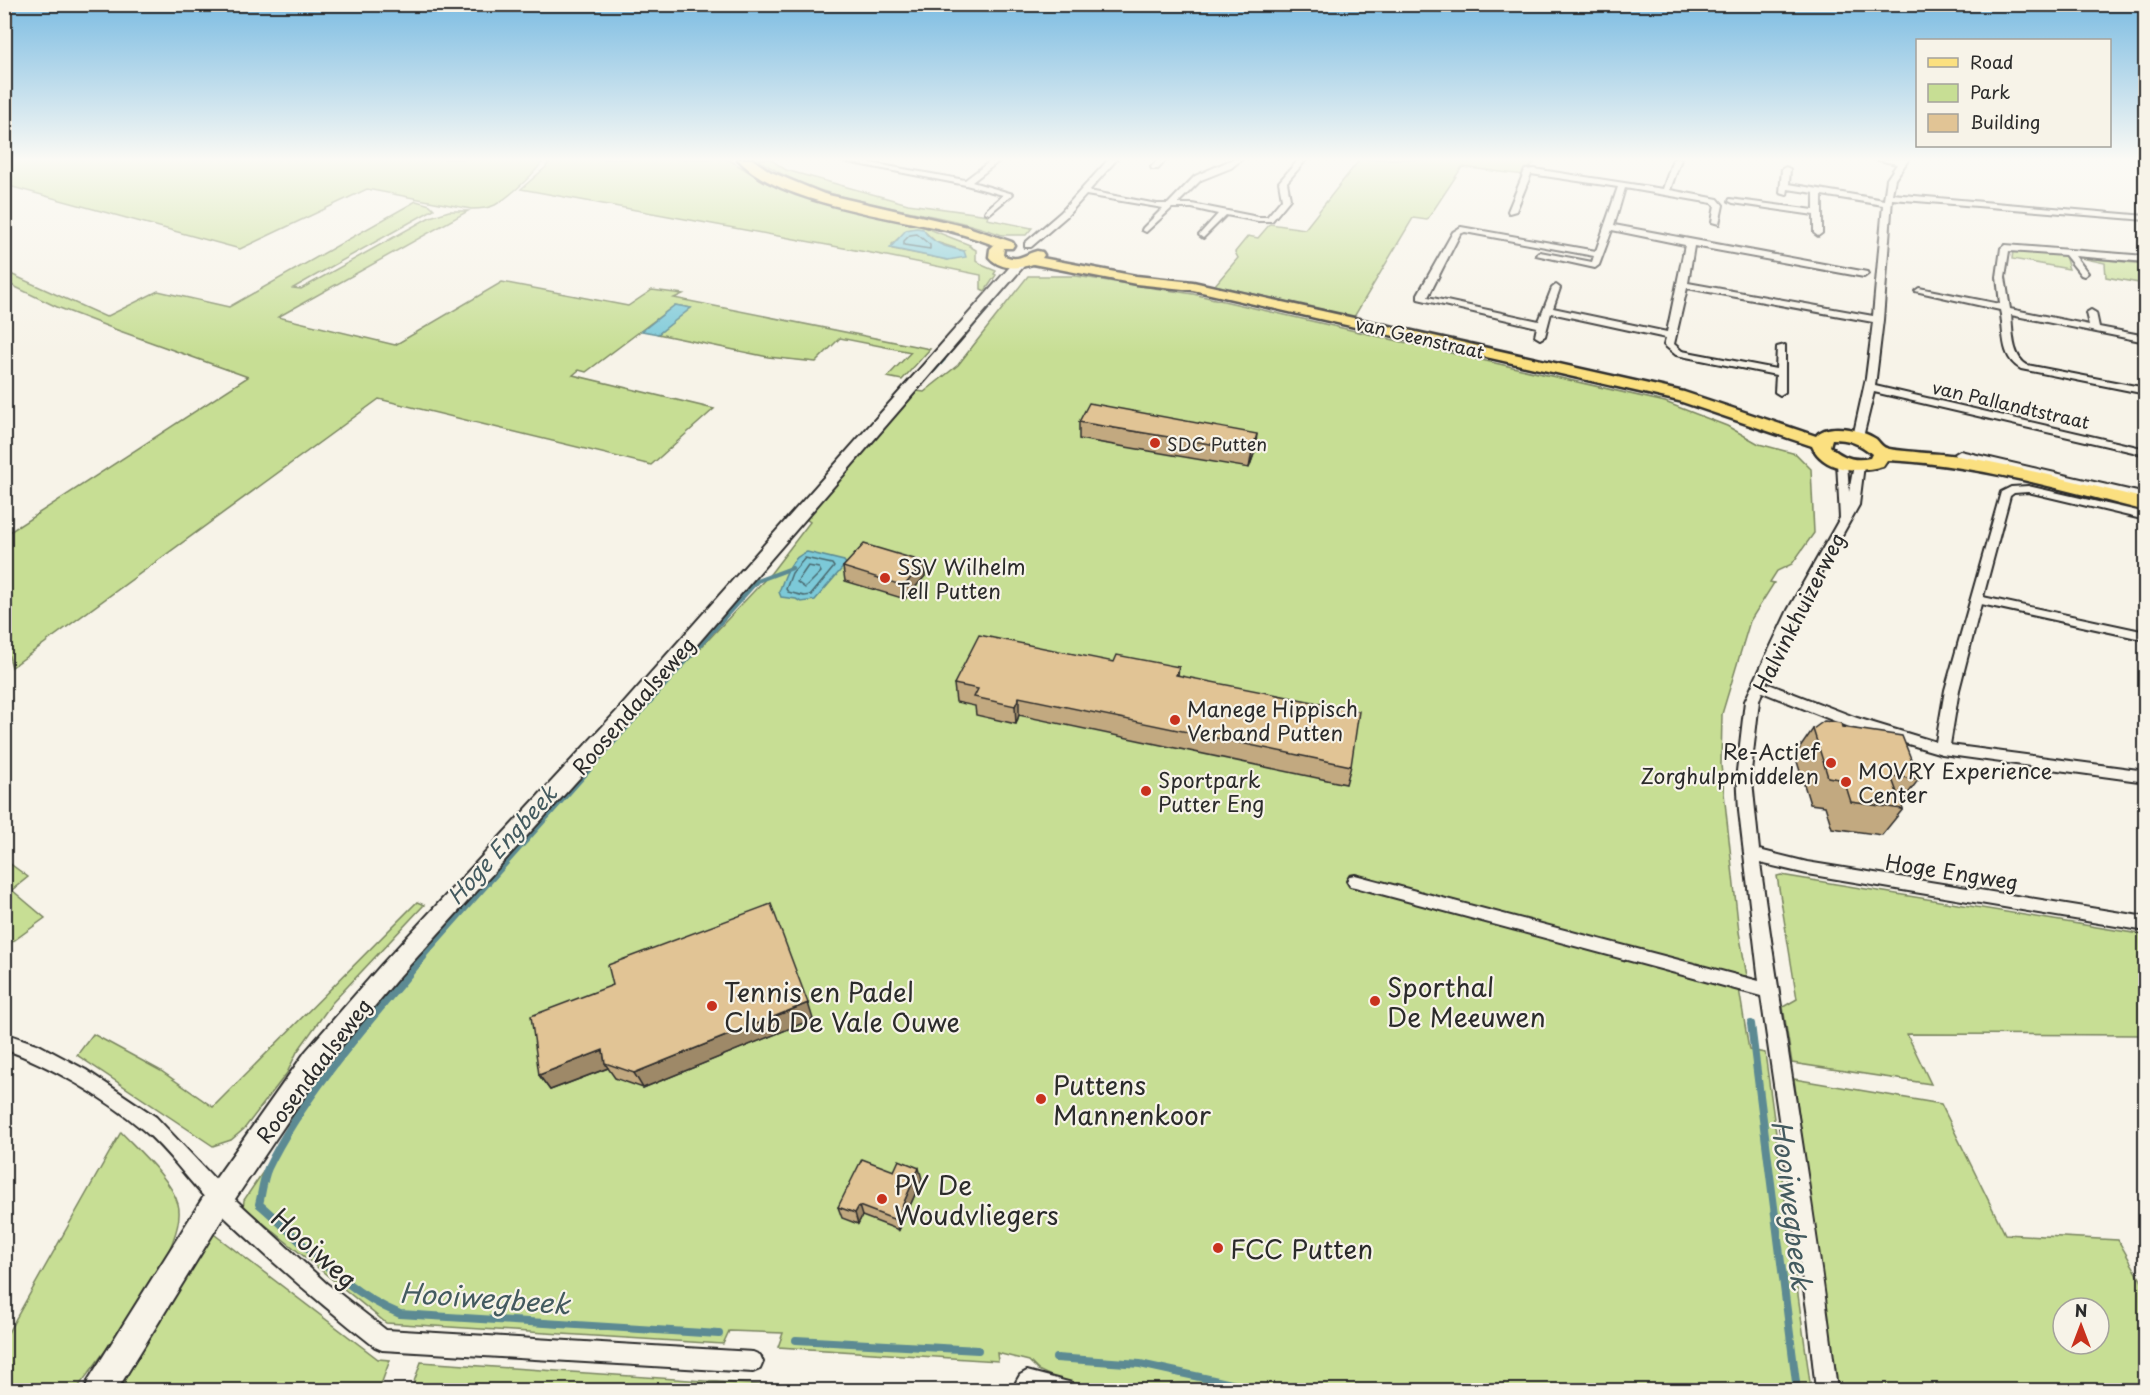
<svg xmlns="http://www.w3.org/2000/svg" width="2150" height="1395" font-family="'Playpen Sans',sans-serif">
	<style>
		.green { fill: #c7de94; stroke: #798460; stroke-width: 1.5; fill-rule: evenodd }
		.water { fill: #7bc9d8; stroke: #5b8a93; stroke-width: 1.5 }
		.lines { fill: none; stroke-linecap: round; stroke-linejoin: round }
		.shore { stroke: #4b6a70; stroke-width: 1.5 }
		.stream-far3 { stroke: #5b8a93; stroke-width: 3 }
		.stream-far2 { stroke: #5b8a93; stroke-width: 4.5 }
		.stream-far1 { stroke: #5b8a93; stroke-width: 5 }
		.stream { stroke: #5b8a93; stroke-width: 8 }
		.street-casing { stroke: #2b2b2b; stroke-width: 4 }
		.secondary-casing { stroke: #2b2b2b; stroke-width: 4 }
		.primary-casing { stroke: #2b2b2b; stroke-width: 5 }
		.street { fill: #f7f3e8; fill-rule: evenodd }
		.secondary { fill: #f7f3e8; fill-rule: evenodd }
		.primary { fill: #fbe080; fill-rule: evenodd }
		.wall { fill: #c2a980; stroke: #2b2b2b; stroke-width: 1.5 }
		.shaded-wall { fill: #9e8968; stroke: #2b2b2b; stroke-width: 1.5 }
		.building { fill: #e1c495; stroke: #2b2b2b; stroke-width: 1.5 }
		.poi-dot { fill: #c8321e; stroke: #f7f3e8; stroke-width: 2 }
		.labels { text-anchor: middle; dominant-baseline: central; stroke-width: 4.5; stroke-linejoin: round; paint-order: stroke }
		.far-street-label { font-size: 18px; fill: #2b2b2b; stroke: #f7f3e8 }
		.far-poi-label { font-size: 18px; fill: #2b2b2b; stroke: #f7f3e8; text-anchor: start }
		.poi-label { font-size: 21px; fill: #2b2b2b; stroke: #f7f3e8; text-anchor: start }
		.street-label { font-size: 21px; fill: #2b2b2b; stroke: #f7f3e8 }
		.water-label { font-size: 22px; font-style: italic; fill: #435a5f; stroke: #f7f3e8 }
		.near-poi-label { font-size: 26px; fill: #2b2b2b; stroke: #f7f3e8; text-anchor: start }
		.near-street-label { font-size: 26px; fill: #2b2b2b; stroke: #f7f3e8 }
		.near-water-label { font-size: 27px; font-style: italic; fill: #435a5f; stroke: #f7f3e8 }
	</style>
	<rect width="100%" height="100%" fill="#f7f3e8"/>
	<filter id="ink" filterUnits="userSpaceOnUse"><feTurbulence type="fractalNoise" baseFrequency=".0167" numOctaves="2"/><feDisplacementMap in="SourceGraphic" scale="12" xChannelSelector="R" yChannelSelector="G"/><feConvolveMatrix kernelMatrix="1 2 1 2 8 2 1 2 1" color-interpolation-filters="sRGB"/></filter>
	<g filter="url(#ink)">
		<g class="green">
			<path d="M5 159H544C537 172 508 198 495 205 487 209 479 209 471 209L367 189 240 249 5 185V172L10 169 5 168Z"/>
			<path d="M551 159H728L765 182 786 191 924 227 970 245 969 246 976 250V260L984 266 996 271 994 274 996 275 985 291 981 289V275L882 255 521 189 546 167ZM907 230H923L936 242 964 251 948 260 892 249V244Z"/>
			<path d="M758 159H770L786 170 908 204 988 215 987 219 1032 228 1026 235H1002C923 205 828 210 758 159Z"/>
			<polygon points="1360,159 1536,160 1524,175 1462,167 1427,220 1413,218 1354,317 1215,285 1238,258 1235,252 1248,236 1258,238 1270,224 1305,229"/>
			<polygon points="416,201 430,205 434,209 293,288 301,289 430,217 449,211 468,211 278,317 395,345 502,282 628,306 652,290 683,294 674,298 930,349 902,380 887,377 911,352 840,338 816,362 768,357 658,334 691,308 675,305 586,372 579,370 573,375 714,409 651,465 379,399 12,667 5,643 5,535 248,377 117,330 57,307 5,282 4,271 106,317 158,291 229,307"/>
			<polygon points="2013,251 2065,256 2069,269 2012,259"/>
			<polygon points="2076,257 2145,264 2145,284 2106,277 2105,263"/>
			<polygon points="1028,276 1076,276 1193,294 1665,402 1727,426 1759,444 1796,454 1811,469 1814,533 1792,564 1777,571 1770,582 1774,583 1750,621 1722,714 1721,765 1739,932 1747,976 1737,976 1749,1050 1765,1053 1811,1390 1109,1390 1057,1379 1038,1370 1029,1361 997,1353 998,1361 778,1347 783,1333 729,1331 723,1344 386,1323 253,1215 243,1210 244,1200 317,1092 410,962 553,805 771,573 810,522 806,519 917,391 924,392 958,365"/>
			<polygon points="5,860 28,877 12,890 45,918 5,947"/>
			<polygon points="1781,875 2145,935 2145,1035 1907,1034 1931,1084 1792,1063 1783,1007 1797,999 1777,876"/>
			<polygon points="417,902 424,905 332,1003 297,1052 287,1073 244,1129 231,1140 213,1146 77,1055 93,1034 161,1071 213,1107"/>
			<path d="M1794 1079 1941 1104 2005 1234 2118 1240 2145 1287V1390H1836ZM2063 1308H2099V1344H2063Z"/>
			<path d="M121 1132C138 1150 171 1179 178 1204 190 1247 102 1354 76 1390H5V1338Z"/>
			<polygon points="211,1232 378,1359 390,1360 379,1390 118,1390"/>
			<polygon points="421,1362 840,1390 411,1390"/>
		</g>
		<g class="water">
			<path d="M916 228 923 229C931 244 949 248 964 251L966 257 948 260 890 248 906 230Z"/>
			<polygon points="675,305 691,308 658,334 642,331"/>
			<path d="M807 552 844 561 846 564 815 600 801 602 796 599 781 597 779 592C784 578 790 557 807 552Z"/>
		</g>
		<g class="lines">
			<g class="shore">
				<polygon points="917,234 930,245 930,249 904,245 904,241 910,235"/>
				<polygon points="805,558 832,564 834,567 811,595 804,596 788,592 786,589 792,573"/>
				<polygon points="808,566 819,568 821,572 805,588 797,582"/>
			</g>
			<polyline class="stream-far3" points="942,361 998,297"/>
			<g class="stream-far2">
				<polyline points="934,370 944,359"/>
				<polyline points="721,621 757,581 792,568"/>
			</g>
			<polyline class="stream-far1" points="422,958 723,619"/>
			<g class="stream">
				<path d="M423 957C371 1019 303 1095 268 1168 263 1179 262 1193 259 1204 305 1243 343 1291 400 1314L719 1334"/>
				<polyline points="1751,1024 1797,1390"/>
				<polyline points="796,1340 978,1350"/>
				<polyline points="1056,1358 1140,1364 1259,1390"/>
			</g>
			<defs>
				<g id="street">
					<polygon points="832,159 848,159 965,180 993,159 1002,159 972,182 1013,194 989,214 985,212 986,210 1003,195 966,185"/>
					<polygon points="1109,159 1117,159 1089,191 1157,204 1168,204 1195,176 1233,159 1242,159 1231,168 1201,180 1177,204 1192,204 1258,217 1267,217 1282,199 1279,182 1299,159 1307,159 1287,182 1290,199 1272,221 1258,221 1226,215 1203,238 1199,235 1218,214 1192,208 1172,208 1146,232 1142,230 1143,228 1163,208 1086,195 1067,216 1031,247 1025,247 1025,243 1061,212"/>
					<polygon points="1159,159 1167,159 1158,169 1152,169 1151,167"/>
					<path d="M1673 159H1681L1670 190 1718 199 1723 205 1719 224 1712 222 1715 205 1712 203 1625 188 1614 225 1867 272 1868 274 1864 277 1694 246 1688 283 1873 316 1883 205 1822 195V233L1818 236 1814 233V215L1733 203 1729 201 1730 199 1814 210V193L1788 189 1787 195 1780 193 1782 169 1786 167 1790 169 1789 184 1884 200 1887 179 1897 164 1874 159H1909L1895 179 1892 194 2146 216V220L1892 199 1883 320 1875 386 2146 449V455L1874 392 1863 437 1862 439H1854L1853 437 1866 378 1873 322 1687 288 1674 344 1682 351 1776 369 1777 347 1785 345V392L1780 395 1775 392 1776 375 1676 355 1664 345 1666 338 1551 313 1545 336 1540 339 1535 336 1537 327 1418 299V294L1453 232 1461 227 1596 251 1618 187 1531 174 1516 211 1509 213 1508 211 1525 170 1534 169 1663 189ZM1612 230 1685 245 1667 332 1553 308 1560 288 1556 285 1552 288 1539 321 1428 297 1460 234 1465 232 1594 256 1592 262 1540 252 1536 255 1595 268 1599 265Z"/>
					<path d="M2005 245 2146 256V262L2075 256 2088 273 2084 276 2081 275 2065 255 2009 251 2005 277 2010 309 2089 325 2086 313 2091 310 2096 313 2099 327 2146 336V342L2011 315C2013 332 2011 355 2027 365L2146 388V394L2021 369C1999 357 2005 330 2000 310L1915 291 1919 288 2000 304 1997 277 2001 248Z"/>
					<polygon points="1960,451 2146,494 2146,501 1956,456 1955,454"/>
					<path d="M1842 459 1847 462 1849 492 1854 465 1859 462 1864 465 1859 505 1800 610 1766 683 1857 718 1936 742 1945 690 2001 492 2011 487 2028 486 2146 513V520L2028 492 2014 493 2010 496 1983 597 2146 632V640L1981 604 1959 690 1950 745 2146 771V782L1942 754 1847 726 1762 692 1759 701 1751 771 1759 850 1807 862 2146 917V931L1807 874 1760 863C1784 1039 1816 1214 1837 1390H1816L1808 1317 1761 996 1355 887 1350 886 1347 881 1350 876 1355 875 1759 981 1739 811 1737 771 1745 701 1788 610 1840 518 1837 462Z"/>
					<path d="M4 1033 39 1045 86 1070 156 1117 226 1191 326 1283 386 1330 753 1352 760 1355 763 1362 760 1369 753 1372 382 1350 375 1347C319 1303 265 1256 213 1206 189 1182 168 1150 142 1129 105 1098 50 1065 4 1049Z"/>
					<polygon points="1027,1371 1072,1383 1076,1390 1022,1390 1016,1382 1020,1375"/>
				</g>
				<polygon id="secondary" points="1020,259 1026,263 1024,266 631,721 398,978 324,1067 229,1208 117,1390 85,1390 89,1379 209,1188 306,1051 382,964 617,711 1016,260"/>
				<path id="primary" d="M738 159H752L771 172 824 194 968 227 1012 242 1014 245 1012 248H1004L1003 255C1018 263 1024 254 1037 251L1042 252 1044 255 1042 258 1136 276 1193 282 1684 392 1816 436C1828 421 1862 430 1876 439 1879 442 1882 447 1886 448 1890 451 1948 454 1958 456 2022 467 2083 484 2146 499V511C2060 489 1975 464 1887 460L1883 466C1860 473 1824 472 1812 446L1679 401 1193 290 1136 284 1033 264C1018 269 1000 270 989 257L990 249 994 245C975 238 957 232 937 228 884 216 774 201 738 159ZM1832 439C1848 439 1860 443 1872 454L1870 458C1854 462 1841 457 1830 446Z"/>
			</defs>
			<use href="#street" class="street-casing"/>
			<use href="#secondary" class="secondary-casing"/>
			<use href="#primary" class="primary-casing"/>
			<use href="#street" class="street"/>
			<use href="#secondary" class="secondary"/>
			<use href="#primary" class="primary"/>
		</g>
		<g class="wall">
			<polygon points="1079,422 1255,451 1249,468 1079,439"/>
			<polygon points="924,562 925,576 905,599 845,581 843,567"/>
			<polygon points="1114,662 1179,667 1178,675 1351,766 1346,784 1019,715 1016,724 976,715 975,706 956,702 954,684"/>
			<polygon points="1842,727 1919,779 1901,803 1903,809 1882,835 1832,828 1825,806 1810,804 1795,755 1813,729"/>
			<polygon points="813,1019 643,1088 615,1078 608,1068 550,1090 539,1075"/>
			<polygon points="894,1171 922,1179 899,1230 862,1216 858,1224 842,1218 838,1207"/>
		</g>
		<g class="shaded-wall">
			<polygon points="1257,434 1255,451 1249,468 1252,451"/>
			<polygon points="924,562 925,576 905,599 904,586"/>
			<polygon points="1019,697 1019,715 1016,724 1015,706"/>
			<polygon points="808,1003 813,1019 643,1088 634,1073"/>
			<polygon points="603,1050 605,1063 608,1068 550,1090 539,1075"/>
			<polygon points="919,1168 922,1179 899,1230 896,1220"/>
			<polygon points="859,1206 862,1216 858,1224 855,1213"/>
		</g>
		<g class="building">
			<polygon points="1089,403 1257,434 1252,451 1079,422"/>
			<polygon points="864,544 924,562 904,586 843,567"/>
			<polygon points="979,635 1114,662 1117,655 1179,667 1176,675 1359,711 1351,766 1019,697 1015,706 974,697 978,689 954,684"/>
			<polygon points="1824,721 1841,723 1842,727 1902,736 1919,779 1891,776 1903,809 1851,802 1844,780 1828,777 1813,729"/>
			<polygon points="771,904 808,1003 634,1073 605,1063 603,1050 539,1075 531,1016 613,985 608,965"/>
			<polygon points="862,1159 894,1171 899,1160 919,1168 896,1220 859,1206 855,1213 838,1207"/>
		</g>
	</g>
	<linearGradient id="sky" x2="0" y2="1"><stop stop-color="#7cbce2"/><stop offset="0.45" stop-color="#fbfaf5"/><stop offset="1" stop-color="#fbfaf5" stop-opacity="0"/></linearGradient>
	<rect width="2150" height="354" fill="url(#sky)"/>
	<g class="poi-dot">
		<circle cx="1155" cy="443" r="6"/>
		<circle cx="885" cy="578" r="6"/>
		<circle cx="1175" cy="720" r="6"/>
		<circle cx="1831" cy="763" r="6"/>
		<circle cx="1846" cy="782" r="6"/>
		<circle cx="1146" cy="791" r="6"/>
		<circle cx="1375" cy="1001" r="6"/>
		<circle cx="712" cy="1006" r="6"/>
		<circle cx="1041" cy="1099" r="6"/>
		<circle cx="882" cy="1199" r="6"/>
		<circle cx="1218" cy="1248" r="6"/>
	</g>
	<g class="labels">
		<g class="far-street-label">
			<text transform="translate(1420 337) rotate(13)">van Geenstraat</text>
			<text transform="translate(2011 404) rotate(13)">van Pallandtstraat</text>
		</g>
		<g class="far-poi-label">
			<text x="1167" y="443">SDC Putten</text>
		</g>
		<g class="poi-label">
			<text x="897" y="566">SSV Wilhelm<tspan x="897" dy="24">Tell Putten</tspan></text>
			<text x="1187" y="708">Manege Hippisch<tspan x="1187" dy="24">Verband Putten</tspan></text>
			<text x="1819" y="751" text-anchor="end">Re-Actief<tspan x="1819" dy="24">Zorghulpmiddelen</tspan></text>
			<text x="1858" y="770">MOVRY Experience<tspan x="1858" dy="24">Center</tspan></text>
			<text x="1158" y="779">Sportpark<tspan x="1158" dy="24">Putter Eng</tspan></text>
		</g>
		<g class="street-label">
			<text transform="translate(1798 612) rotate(-63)">Halvinkhuizerweg</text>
			<text transform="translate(633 705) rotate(-49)">Roosendaalseweg</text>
			<text transform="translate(1952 871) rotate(9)">Hoge Engweg</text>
			<text transform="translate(313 1070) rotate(-53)">Roosendaalseweg</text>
		</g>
		<g class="water-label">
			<text transform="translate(501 844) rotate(-48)">Hoge Engbeek</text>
		</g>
		<g class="near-poi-label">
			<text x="1387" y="986">Sporthal<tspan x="1387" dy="30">De Meeuwen</tspan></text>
			<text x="724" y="991">Tennis en Padel<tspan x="724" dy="30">Club De Vale Ouwe</tspan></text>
			<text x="1053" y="1084">Puttens<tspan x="1053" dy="30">Mannenkoor</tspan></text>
			<text x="894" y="1184">PV De<tspan x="894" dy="30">Woudvliegers</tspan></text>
			<text x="1230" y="1248">FCC Putten</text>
		</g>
		<g class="near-street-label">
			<text transform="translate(315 1248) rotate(42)">Hooiweg</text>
		</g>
		<g class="near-water-label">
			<text transform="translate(1793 1205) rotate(83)">Hooiwegbeek</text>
			<text transform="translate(485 1297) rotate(4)">Hooiwegbeek</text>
		</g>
	</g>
	<rect width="2150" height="1395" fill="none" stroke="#f7f3e8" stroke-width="24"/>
	<rect x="12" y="12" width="2126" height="1371" fill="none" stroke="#2b2b2b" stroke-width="2" filter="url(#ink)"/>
	<rect x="1916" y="39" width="195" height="108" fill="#f7f3e8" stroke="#a5a39c" stroke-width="1.5"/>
	<rect x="1928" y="58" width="30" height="9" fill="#fbe080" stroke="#a5a39c" stroke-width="1.5"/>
	<text x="1970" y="69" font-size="18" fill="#2b2b2b">Road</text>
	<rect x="1928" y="84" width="30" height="18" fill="#c7de94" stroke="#a5a39c" stroke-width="1.5"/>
	<text x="1970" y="99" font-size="18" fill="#2b2b2b">Park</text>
	<rect x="1928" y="114" width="30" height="18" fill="#e1c495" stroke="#a5a39c" stroke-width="1.5"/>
	<text x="1970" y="129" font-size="18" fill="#2b2b2b">Building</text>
	<g transform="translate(2081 1326)"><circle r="28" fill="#f7f3e8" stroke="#a5a39c" stroke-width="1.5"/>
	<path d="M0-4.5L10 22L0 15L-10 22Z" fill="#c8321e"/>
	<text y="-9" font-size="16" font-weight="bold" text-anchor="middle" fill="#2b2b2b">N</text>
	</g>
</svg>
